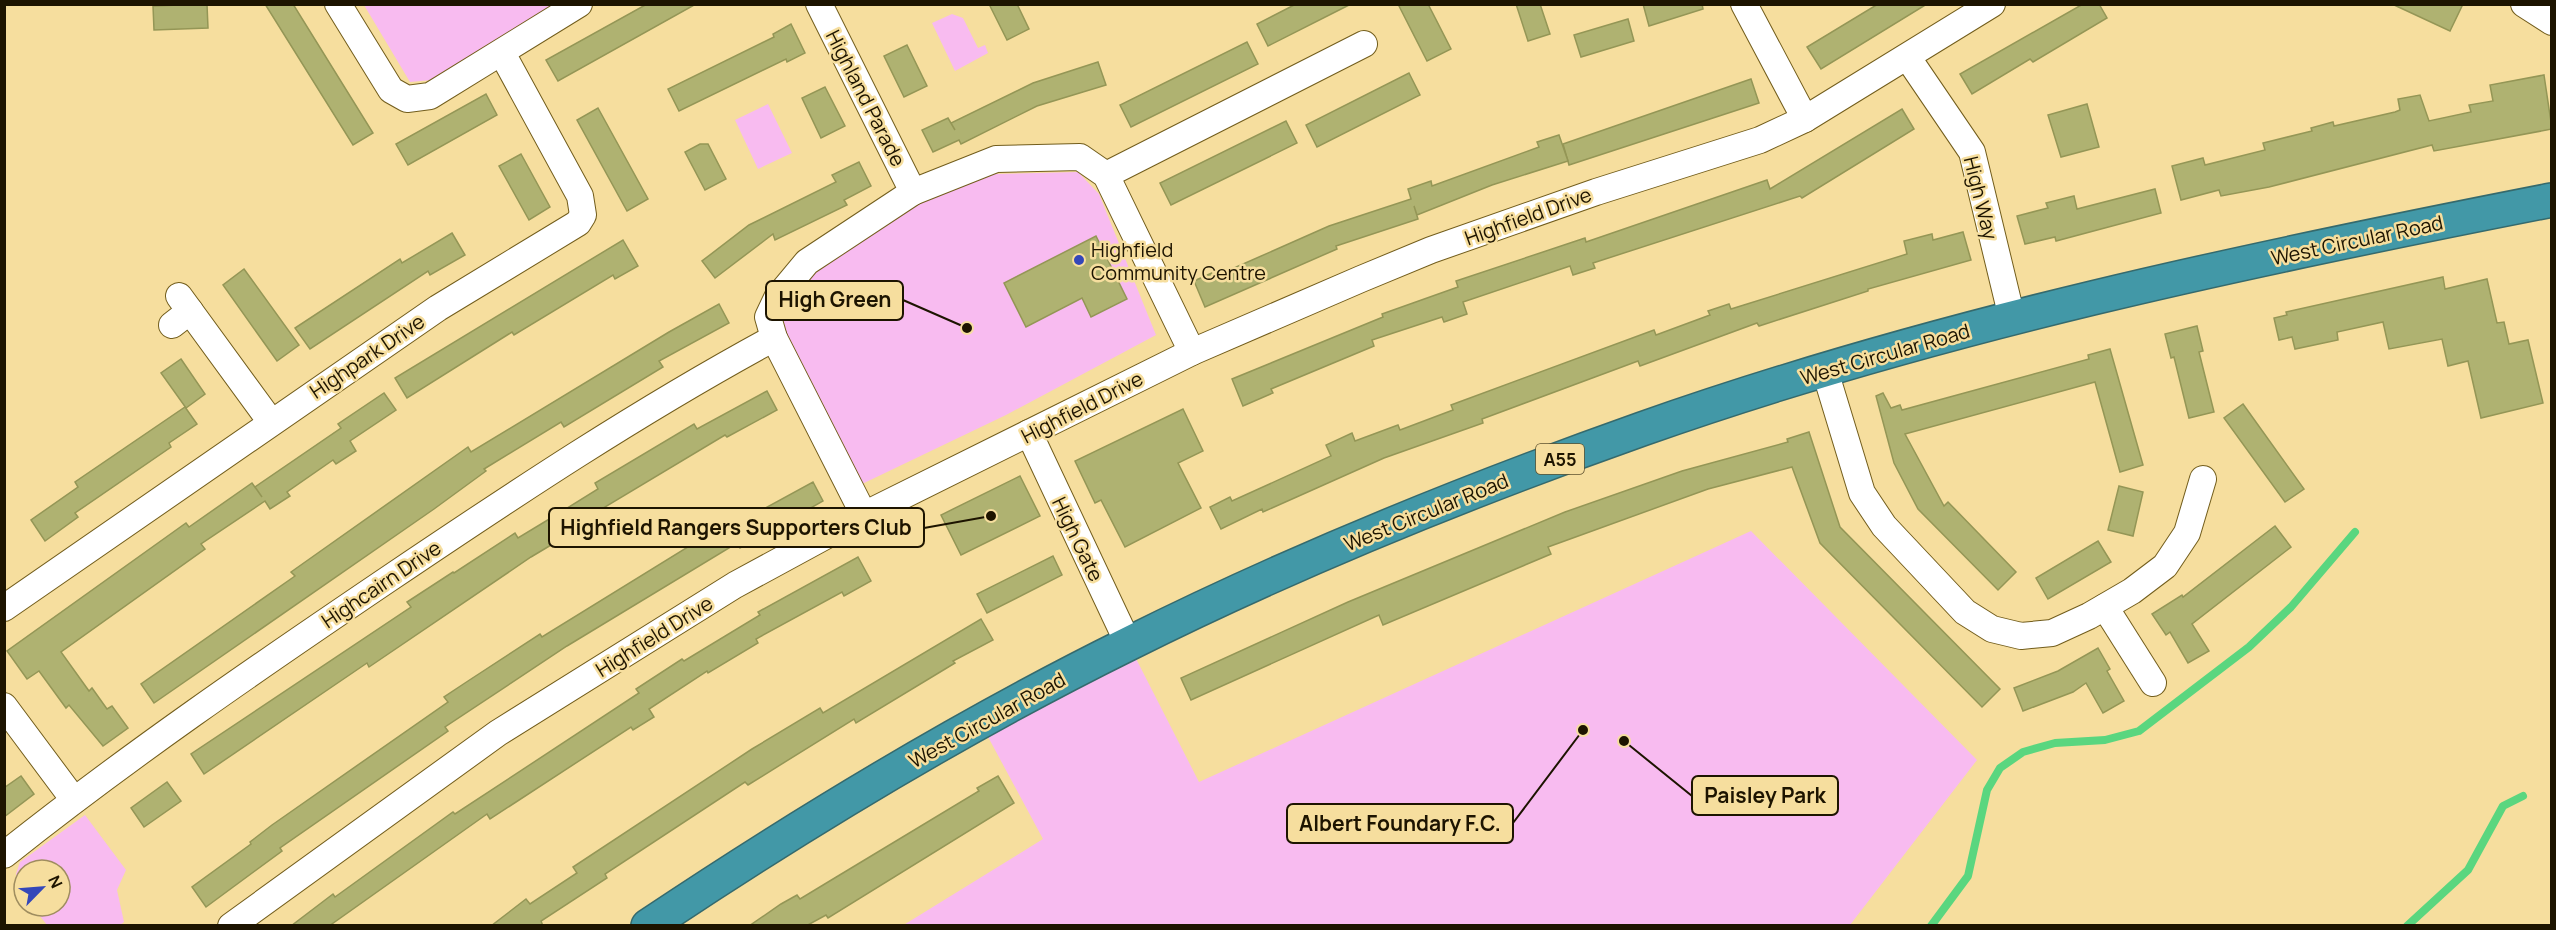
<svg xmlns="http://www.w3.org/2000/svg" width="2556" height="930" font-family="Manrope,sans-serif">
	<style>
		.green { fill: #f8bbf0 }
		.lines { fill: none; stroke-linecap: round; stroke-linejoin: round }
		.stream { stroke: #5ad67f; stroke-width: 8 }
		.building { fill: #afb271; stroke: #949656; stroke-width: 1.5 }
		.street-casing { stroke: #725d1c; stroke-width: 28 }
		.highway-casing { stroke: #356a6d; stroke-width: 36 }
		.street { stroke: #fff; stroke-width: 26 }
		.highway { stroke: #4298a7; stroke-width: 33 }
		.poi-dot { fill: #3447b9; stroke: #f6de9e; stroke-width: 2 }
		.labels { text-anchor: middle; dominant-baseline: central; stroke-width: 5; stroke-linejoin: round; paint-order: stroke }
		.shield { fill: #f6de9e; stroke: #5e512f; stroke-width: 1.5 }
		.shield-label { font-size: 18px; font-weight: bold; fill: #1d1400 }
		.street-label { font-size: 20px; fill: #1d1400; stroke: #f6de9e }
		.poi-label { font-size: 20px; fill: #1d1400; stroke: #f6de9e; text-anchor: start }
		.leader { fill: none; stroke: #1d1400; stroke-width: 2 }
		.callout-dot { fill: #1d1400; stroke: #f6de9e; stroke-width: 2 }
		.callout { fill: #f6de9e; stroke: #1d1400; stroke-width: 2 }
		.callout-label { font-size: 21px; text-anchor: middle; font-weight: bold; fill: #1d1400 }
	</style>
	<rect width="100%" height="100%" fill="#f6de9e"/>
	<g class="green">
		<polygon points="364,5 552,5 432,80 410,82"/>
		<polygon points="952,14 963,18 978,48 985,45 988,53 955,71 932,23"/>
		<polygon points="768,104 792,153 758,169 735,120"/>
		<polygon points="1078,172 1099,194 1156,335 1006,415 862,484 777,321 806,277 907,207 994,174"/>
		<polygon points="1751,531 1977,760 1850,925 902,926 1043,839 980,722 1128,643 1199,782"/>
		<polygon points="85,815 126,870 117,890 124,922 119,926 47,925 32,906 60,906 60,870 24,870 24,894 16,874 20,862"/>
	</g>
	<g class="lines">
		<g class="stream">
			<polyline points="1931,926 1968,876 1987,790 2000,768 2023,752 2055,743 2105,740 2139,731 2249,647 2291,607 2355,532"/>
			<polyline points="2407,926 2468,870 2503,806 2523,796"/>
		</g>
	</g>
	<g class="building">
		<polygon points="207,4 208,28 154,30 153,6"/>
		<polygon points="265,4 293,4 373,133 353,145"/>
		<polygon points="647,4 696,4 558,81 546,60"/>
		<polygon points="989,4 1017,4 1029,29 1007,40"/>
		<polygon points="1296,4 1351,4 1268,46 1257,24"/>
		<polygon points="1398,4 1428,4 1451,49 1427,61"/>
		<polygon points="1516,4 1540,4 1550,34 1528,41"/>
		<polygon points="1643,4 1702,4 1703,9 1649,26"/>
		<polygon points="1878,4 1927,4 1821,69 1807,47"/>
		<polygon points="2083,4 2099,4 2107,18 2033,62 2030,59 1972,94 1960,74"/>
		<polygon points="2392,4 2463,4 2450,31"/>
		<polygon points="1628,19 1634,41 1581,57 1574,35"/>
		<polygon points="791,24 805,53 787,62 786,59 679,111 668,89 774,37 773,34"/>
		<polygon points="1247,42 1258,64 1131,127 1120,105"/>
		<polygon points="907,45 927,86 904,97 884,56"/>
		<polygon points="1098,62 1106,85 1037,106 961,144 959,140 933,152 922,130 948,118 955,130 951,123 1033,83"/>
		<polygon points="1409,73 1420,95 1317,147 1306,125"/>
		<polygon points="2544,75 2552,129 2434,151 2432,145 2269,187 2221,196 2219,190 2181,200 2172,166 2203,158 2205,165 2265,150 2263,143 2312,131 2311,128 2333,122 2334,126 2395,112 2400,110 2398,99 2420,95 2429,121 2471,112 2469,105 2493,101 2490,85"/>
		<polygon points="1751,79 1759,103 1569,165 1563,144"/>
		<polygon points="825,87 845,126 821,138 802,98"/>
		<polygon points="486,94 497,115 408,165 396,144"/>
		<polygon points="2087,104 2099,147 2061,157 2048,115"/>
		<polygon points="598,108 648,199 627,211 577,120"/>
		<polygon points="1902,109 1914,129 1802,198 1800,196 1593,263 1595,268 1573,275 1570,266 1463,302 1467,314 1444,322 1442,317 1372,340 1374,346 1271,389 1273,393 1243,406 1232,379 1383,317 1382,314 1458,287 1456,281 1585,238 1586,242 1767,180 1770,189"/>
		<polygon points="1286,121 1297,143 1171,205 1160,183"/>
		<polygon points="1559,135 1568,161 1492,185 1417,215 1414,206 1418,219 1336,246 1337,249 1205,307 1194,281 1223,268 1225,272 1329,226 1411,199 1408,189 1431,181 1432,186 1539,147 1537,142"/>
		<polygon points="700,144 708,144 726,179 705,190 685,152"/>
		<polygon points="521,154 550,207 529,220 499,166"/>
		<polygon points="859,162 871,186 844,200 847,205 775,240 773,234 715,278 702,261 749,225 836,182 832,175"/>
		<polygon points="2155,189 2161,213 2056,241 2055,237 2025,244 2017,216 2048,208 2046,203 2074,196 2077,209"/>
		<polygon points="1963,232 1971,260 1868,289 1868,291 1759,326 1757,323 1640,366 1638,361 1482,419 1483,423 1384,458 1263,512 1262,509 1221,529 1210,507 1230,497 1232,501 1331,456 1326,445 1352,433 1355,441 1398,425 1400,430 1453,410 1451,405 1654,330 1656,335 1710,315 1708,311 1729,304 1731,309 1907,254 1904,241 1932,234 1933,240"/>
		<polygon points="452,233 465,255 430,275 428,271 310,349 295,328 400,259 402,263"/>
		<polygon points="1096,236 1127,299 1091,317 1082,298 1026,327 1004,283"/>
		<polygon points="623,240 638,266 615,279 613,275 514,335 512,332 407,398 395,378"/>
		<polygon points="244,269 299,345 277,361 223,285"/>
		<polygon points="2443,277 2445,289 2487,279 2497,323 2504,322 2509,344 2528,340 2543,403 2481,418 2468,361 2448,366 2442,339 2389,349 2383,322 2337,332 2338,340 2295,349 2292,337 2279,340 2274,318 2287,315 2286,312"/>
		<polygon points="719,304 729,323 659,361 663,367 564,427 561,422 484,469 486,471 434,509 154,703 141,684 295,576 291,572 468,447 471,452 669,332"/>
		<polygon points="2197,326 2203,351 2199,352 2214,412 2189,418 2174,357 2171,358 2165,334"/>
		<polygon points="2110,349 2143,465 2120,472 2095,382 1905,434 1944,506 1948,502 2016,572 1998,590 1918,509 1894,463 1876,396 1883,393 1891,408 1900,405 1902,410 2089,359 2088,355"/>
		<polygon points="181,359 205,394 186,408 161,373"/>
		<polygon points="767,391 777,410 727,437 725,435 590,516 593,520 531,557 369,667 367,663 204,774 191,754 411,607 407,602 453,572 454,573 515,533 518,538 556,515 598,489 595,483 694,424 697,429"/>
		<polygon points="384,393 396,410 350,441 356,451 336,464 333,460 287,492 290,496 270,509 265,501 201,544 205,549 61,652 89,691 92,688 107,709 112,706 128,728 103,746 69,705 66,708 39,671 27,679 7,651 186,523 189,527 252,483 262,497 255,487 341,428 338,424"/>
		<polygon points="2243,404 2304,489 2285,502 2224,418"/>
		<polygon points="185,407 197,424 169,443 171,447 75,513 78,517 45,541 31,520 78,487 75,482"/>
		<polygon points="1183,409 1203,451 1178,463 1201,508 1125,547 1101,500 1095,503 1075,461"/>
		<polygon points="1809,432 1840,527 2000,689 1982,707 1820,543 1792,467 1708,489 1548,547 1551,554 1383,625 1379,615 1191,700 1181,678 1348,602 1565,512 1682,471 1788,442 1787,439"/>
		<polygon points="1020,476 1040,516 961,555 941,515"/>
		<polygon points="813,482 823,501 740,548 737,543 567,646 445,727 448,731 280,848 282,851 206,907 192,887 251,844 250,842 272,825 448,702 444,697 468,681 540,634 542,637 746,511 749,517"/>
		<polygon points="2119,486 2143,492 2133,536 2108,530"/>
		<polygon points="2275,526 2291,547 2192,624 2209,651 2188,663 2170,632 2166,635 2152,614 2182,595 2183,597"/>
		<polygon points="2098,541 2111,562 2048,599 2036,578"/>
		<polygon points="1053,556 1062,575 987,613 977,594"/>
		<polygon points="858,557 871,581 844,596 842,592 756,639 758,643 708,673 707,671 649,709 654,717 633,730 631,727 490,819 487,814 329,926 291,926 333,894 335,897 453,812 455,814 639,693 636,689 682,659 684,661 760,615 758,612"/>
		<polygon points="981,619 993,640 953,661 955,663 856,723 854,719 748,785 745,782 605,874 607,878 541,921 543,926 491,926 526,899 530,904 577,873 573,867 752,749 820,708 823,713"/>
		<polygon points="2098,648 2110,669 2107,671 2124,701 2103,713 2086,683 2073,692 2023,711 2014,688 2058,671"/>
		<polygon points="21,776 34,794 4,817 4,788"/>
		<polygon points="998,776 1014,803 828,918 826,915 806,926 749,926 781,904 797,895 800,899 838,876 979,791 977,788"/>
		<polygon points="167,782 181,801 144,827 131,808"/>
	</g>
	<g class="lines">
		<defs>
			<g id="street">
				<polyline points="338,4 391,90 407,99 430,96 579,4"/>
				<polyline points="819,4 913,192"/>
				<polyline points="1744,4 1805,119"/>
				<polyline points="2524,4 2552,22"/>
				<polyline points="1908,58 1972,152 2012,318"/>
				<polyline points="1106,175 1364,44"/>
				<polyline points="179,296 271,422"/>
				<polyline points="172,325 190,311"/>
				<polyline points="1825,371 1862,493 1884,526 1965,612 1992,629 2021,636 2052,633 2089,616 2132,591 2165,566 2187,533 2203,479"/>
				<polyline points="1029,433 1128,643"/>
				<polyline points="864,515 774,338 768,317 777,298 807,262 913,192 996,159 1080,157 1106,175 1192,352"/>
				<polyline points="2105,607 2153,683"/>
				<polyline points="4,608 438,308 578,223 583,215 580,196 502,53"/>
				<polyline points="4,706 74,800"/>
				<path d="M4 855C127 757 257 668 387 580 513 495 639 411 774 338"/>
				<polyline points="231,926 498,733 735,585 864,515 1192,352 1361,279 1431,250 1596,192 1760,140 1805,119 1992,4"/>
			</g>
			<path id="highway" d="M648 926C802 823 962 726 1128 644 1294 561 1467 491 1642 429 1937 325 2245 260 2552 200"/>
		</defs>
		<use href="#street" class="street-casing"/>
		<use href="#highway" class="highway-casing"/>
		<use href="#street" class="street"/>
		<use href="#highway" class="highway"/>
	</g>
	<circle class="poi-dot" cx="1079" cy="260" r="6"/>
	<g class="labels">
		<rect class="shield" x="1536" y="444" width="48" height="30" rx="4.5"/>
		<g class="shield-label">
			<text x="1560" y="459">A55</text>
		</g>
		<g class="street-label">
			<text transform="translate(866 98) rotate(63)">Highland Parade</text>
			<text transform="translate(1981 198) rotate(76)">High Way</text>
			<text transform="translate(1528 216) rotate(-20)">Highfield Drive</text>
			<text transform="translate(2357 240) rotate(-12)">West Circular Road</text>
			<text transform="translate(1885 354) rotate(-16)">West Circular Road</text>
			<text transform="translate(367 356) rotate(-34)">Highpark Drive</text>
			<text transform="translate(1082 407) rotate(-27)">Highfield Drive</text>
			<text transform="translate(1426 512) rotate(-22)">West Circular Road</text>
			<text transform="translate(1078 539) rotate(64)">High Gate</text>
			<text transform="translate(381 584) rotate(-34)">Highcairn Drive</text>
			<text transform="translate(654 636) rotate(-32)">Highfield Drive</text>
			<text transform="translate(987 720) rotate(-29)">West Circular Road</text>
		</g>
		<g class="poi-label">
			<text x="1091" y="249">Highfield<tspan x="1091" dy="23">Community Centre</tspan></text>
		</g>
	</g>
	<path class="leader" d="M967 328L903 300M991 516L924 528M1624 741L1692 796M1583 730L1513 823"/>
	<g class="callout-dot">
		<circle cx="967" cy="328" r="6"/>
		<circle cx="991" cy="516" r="6"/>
		<circle cx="1624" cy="741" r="6"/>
		<circle cx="1583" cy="730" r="6"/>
	</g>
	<g class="callout">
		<rect x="766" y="281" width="137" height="39" rx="6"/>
		<rect x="549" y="508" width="375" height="39" rx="6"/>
		<rect x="1692" y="776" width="146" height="39" rx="6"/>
		<rect x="1287" y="804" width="226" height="39" rx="6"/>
	</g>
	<g class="callout-label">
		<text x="835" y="307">High Green</text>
		<text x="736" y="535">Highfield Rangers Supporters Club</text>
		<text x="1765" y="803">Paisley Park</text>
		<text x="1400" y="831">Albert Foundary F.C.</text>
	</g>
	<rect width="2556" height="930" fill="none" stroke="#1d1400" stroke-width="12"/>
	<g transform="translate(42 888) rotate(65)"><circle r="28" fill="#f6de9e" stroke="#9f8d5f" stroke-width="1.5"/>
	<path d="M0-4.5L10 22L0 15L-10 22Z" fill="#3447b9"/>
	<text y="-9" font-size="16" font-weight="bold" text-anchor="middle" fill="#1d1400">N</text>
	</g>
</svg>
